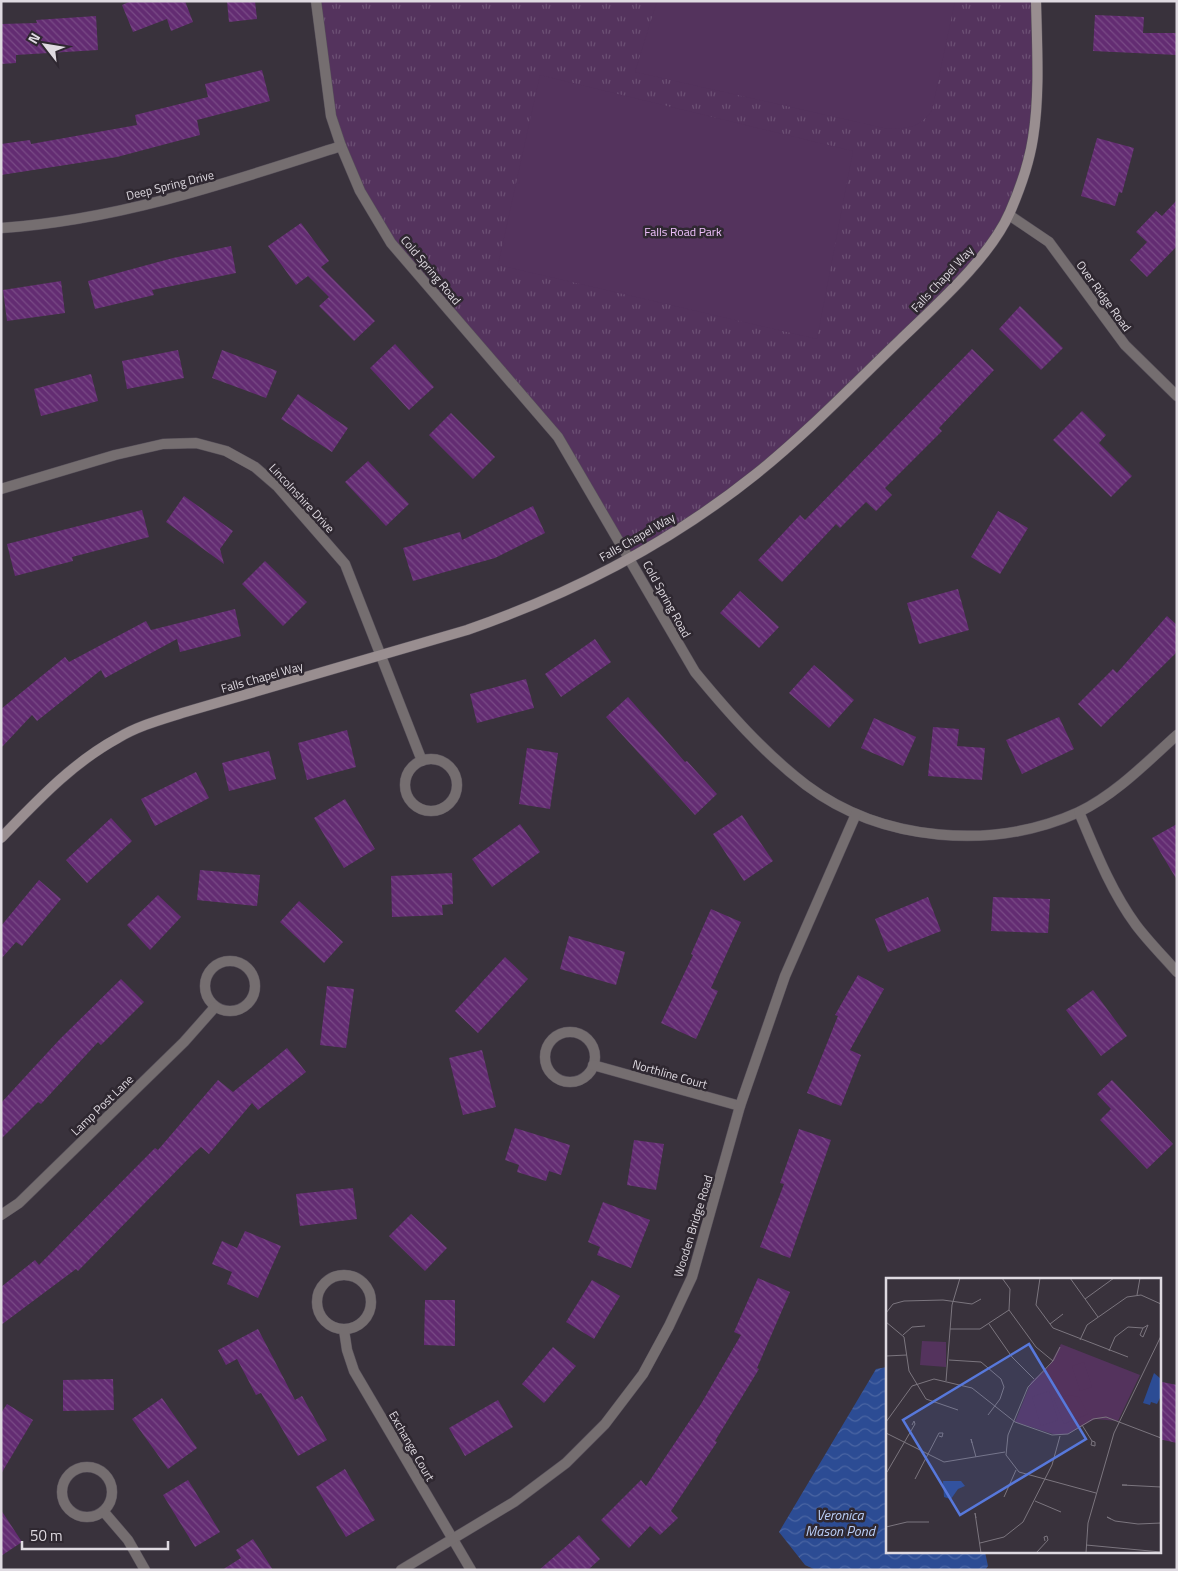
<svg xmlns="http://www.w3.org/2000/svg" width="1178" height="1571" font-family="'Titillium Web',sans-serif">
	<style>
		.grass { fill: url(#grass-tufts) }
		.pitch { fill: #54335d }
		.water { fill: url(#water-waves) }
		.building { fill: url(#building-back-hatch) }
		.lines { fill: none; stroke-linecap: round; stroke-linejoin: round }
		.street-casing { stroke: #57505a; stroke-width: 11 }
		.secondary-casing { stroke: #57505a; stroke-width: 11 }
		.street { stroke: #756e70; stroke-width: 10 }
		.secondary { stroke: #998e90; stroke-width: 10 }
		.labels { text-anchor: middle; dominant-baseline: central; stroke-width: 5; stroke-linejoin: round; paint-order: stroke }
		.street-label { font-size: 12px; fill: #dfdae1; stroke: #2f2831 }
		.park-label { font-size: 12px; fill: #eec0fb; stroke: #2f2831 }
		.water-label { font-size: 14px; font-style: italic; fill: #bbd0f9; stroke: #2f2831 }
		.inset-road { fill: none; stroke: #7b757e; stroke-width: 1 }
		.view { fill: #5778db; fill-opacity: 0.15; stroke: #5778db; stroke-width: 2.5 }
		.inset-edge { fill: none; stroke: #dfdae1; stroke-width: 2.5 }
	</style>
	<defs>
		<pattern id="grass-tufts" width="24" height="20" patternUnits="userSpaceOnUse" patternTransform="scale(1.25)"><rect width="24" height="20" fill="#54335d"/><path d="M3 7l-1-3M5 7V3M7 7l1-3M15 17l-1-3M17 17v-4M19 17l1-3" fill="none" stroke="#6c5074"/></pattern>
		<pattern id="water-waves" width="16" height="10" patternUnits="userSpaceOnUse" patternTransform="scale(1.25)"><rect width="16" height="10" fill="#2c4c94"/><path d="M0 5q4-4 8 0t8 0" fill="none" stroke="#4a65a3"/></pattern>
		<pattern id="building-back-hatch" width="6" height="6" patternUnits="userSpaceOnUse" patternTransform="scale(1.25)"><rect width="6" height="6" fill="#632c72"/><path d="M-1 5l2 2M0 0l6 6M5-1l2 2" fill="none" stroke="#794a86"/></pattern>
	</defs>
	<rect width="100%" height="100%" fill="#39323c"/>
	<polygon class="grass" points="316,1 1036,1 1036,99 1024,176 982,255 756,474 630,559 558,437 391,243 341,146"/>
	<g class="pitch">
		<path d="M657 1H955L932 110C920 128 908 128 888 129L635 72Z"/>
		<polygon points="540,75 853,151 817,339 498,265"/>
	</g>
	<polygon class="water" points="887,1367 887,1552 985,1552 988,1566 985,1570 816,1570 805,1565 779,1532 876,1369"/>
	<g class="building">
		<polygon points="131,1 185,1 193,22 171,31 167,19 133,32 122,5"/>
		<polygon points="227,1 255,1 257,19 229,22"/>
		<polygon points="1095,15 1144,17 1143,33 1177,33 1177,55 1093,51"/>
		<polygon points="96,16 98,50 16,55 16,63 1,64 1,24 37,23 36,20"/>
		<polygon points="262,70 270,101 197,120 200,135 117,157 1,175 1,144 30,140 31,144 137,125 135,115 208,97 205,84"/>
		<polygon points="1097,138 1134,148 1122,193 1119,192 1115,206 1081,196"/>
		<polygon points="1177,200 1177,246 1147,277 1130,260 1147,242 1136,232 1156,211 1162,216"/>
		<polygon points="301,223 329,261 321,267 375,321 354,341 319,306 329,297 308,276 296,285 268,246"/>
		<polygon points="231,246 236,273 152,290 154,295 95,309 88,281 173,258"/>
		<polygon points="61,281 65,313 7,321 3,290"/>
		<polygon points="1020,306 1063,348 1041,370 999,329"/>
		<polygon points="395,344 434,387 409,410 370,368"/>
		<polygon points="972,349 994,370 939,428 942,431 885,488 892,495 876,511 866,502 840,528 836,524 782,582 758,560 800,515 805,520"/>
		<polygon points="178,350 184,378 127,389 122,361"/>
		<polygon points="222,350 277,371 266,398 212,378"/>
		<polygon points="91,374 98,401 41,416 34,389"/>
		<polygon points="298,394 348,428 332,452 281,419"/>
		<polygon points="1082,411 1106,435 1099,443 1132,476 1111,497 1053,440"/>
		<polygon points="451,413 495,457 473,479 429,435"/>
		<polygon points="368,461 409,504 386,526 345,482"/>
		<polygon points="184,496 233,531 220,549 224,564 166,522"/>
		<polygon points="533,506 545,533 495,558 413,581 403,548 460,532 462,540"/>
		<polygon points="142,510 149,537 72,557 73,561 15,576 7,544"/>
		<polygon points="998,511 1028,528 1000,574 971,557"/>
		<polygon points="265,561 307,602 283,626 242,584"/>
		<polygon points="958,589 969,630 919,644 907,603"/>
		<polygon points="740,591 779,627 759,648 720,613"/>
		<polygon points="235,609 241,636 180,652 177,639 105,678 101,670 37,721 32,715 1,748 1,709 65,657 69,662 146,621 151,630"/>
		<polygon points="1167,616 1177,625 1177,652 1101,727 1078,704 1113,669 1117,673"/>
		<polygon points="595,639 611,662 561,697 545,674"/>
		<polygon points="814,665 854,700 829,728 789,693"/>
		<polygon points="526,679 534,708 477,723 470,694"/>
		<polygon points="628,697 685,762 687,761 717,794 695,815 606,717"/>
		<polygon points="1059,717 1074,749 1022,774 1006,740"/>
		<polygon points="874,718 916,737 903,766 861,748"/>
		<polygon points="933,727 959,729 957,746 985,748 982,780 928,776"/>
		<polygon points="347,730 356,767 307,780 298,743"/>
		<polygon points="527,748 558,753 550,809 519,804"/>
		<polygon points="269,751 276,779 229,791 222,763"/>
		<polygon points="196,772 209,798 155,826 141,799"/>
		<polygon points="345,799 375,849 344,868 314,818"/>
		<polygon points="742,815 773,861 744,881 713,834"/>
		<polygon points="111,818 132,841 87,883 66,860"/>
		<polygon points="520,824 540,852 492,887 472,859"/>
		<polygon points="1177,824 1177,880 1152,838"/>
		<polygon points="200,870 260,875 257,906 197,900"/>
		<polygon points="452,873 453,904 442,905 443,915 392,917 391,876"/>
		<polygon points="39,880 61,899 22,946 16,942 1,959 1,926"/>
		<polygon points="158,895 181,917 150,950 127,925"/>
		<polygon points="928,897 941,931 888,952 875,919"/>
		<polygon points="993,897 1050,899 1048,933 991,931"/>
		<polygon points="299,901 343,942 324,963 280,922"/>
		<polygon points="711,909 741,922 711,988 718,991 696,1039 661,1023 693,955 691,954"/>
		<polygon points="569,936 625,952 616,985 560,969"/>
		<polygon points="505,957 528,979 478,1033 455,1011"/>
		<polygon points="858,975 884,989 850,1050 861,1055 841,1106 807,1093 838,1016 835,1015"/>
		<polygon points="121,979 144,1002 101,1045 98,1042 41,1104 38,1102 1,1139 1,1103 60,1039"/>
		<polygon points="327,986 354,989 346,1048 320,1045"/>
		<polygon points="1093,990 1127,1036 1101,1056 1066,1010"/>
		<polygon points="287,1048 306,1072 258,1110 252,1103 209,1154 201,1147 193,1154 78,1271 76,1269 1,1325 1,1287 35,1260 39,1265 155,1148 158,1150 218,1080 233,1092"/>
		<polygon points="482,1050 496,1107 463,1115 449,1058"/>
		<polygon points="1112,1080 1173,1144 1147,1169 1100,1120 1111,1109 1097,1094"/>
		<polygon points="515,1128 570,1145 561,1175 549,1171 546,1181 517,1172 519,1165 505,1160"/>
		<polygon points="799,1129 831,1140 790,1258 760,1247 784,1184 780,1183"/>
		<polygon points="634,1140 664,1144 656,1190 627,1185"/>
		<polygon points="353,1188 357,1219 300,1226 296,1194"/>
		<polygon points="603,1202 650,1220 631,1268 597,1255 600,1247 588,1242"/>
		<polygon points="411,1214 447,1248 425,1271 389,1236"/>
		<polygon points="245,1231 281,1246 258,1298 227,1284 232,1272 212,1264 222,1241 237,1248"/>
		<polygon points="758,1278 790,1292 757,1368 759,1369 715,1441 717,1442 671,1511 678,1518 660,1535 650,1526 629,1548 601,1520 641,1480 646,1486 701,1404 741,1335 734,1332"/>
		<polygon points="592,1280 620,1296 594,1339 566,1322"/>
		<polygon points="425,1300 455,1300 455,1346 424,1345"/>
		<polygon points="258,1329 295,1400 302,1396 327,1440 298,1456 261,1393 256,1395 237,1359 226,1365 218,1350"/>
		<polygon points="553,1347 576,1366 544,1403 522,1384"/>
		<polygon points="113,1379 114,1410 63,1411 63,1380"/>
		<polygon points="1162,1382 1177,1385 1177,1443 1159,1439 1159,1397"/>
		<polygon points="162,1398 197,1448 168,1469 132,1419"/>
		<polygon points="498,1400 513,1427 465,1456 449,1428"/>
		<polygon points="7,1404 33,1420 1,1474 1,1413"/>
		<polygon points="345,1469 375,1520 346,1537 316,1487"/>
		<polygon points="188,1480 220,1532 195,1547 163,1495"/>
		<polygon points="1,1510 22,1542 1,1556"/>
		<polygon points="579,1535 600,1559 588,1570 539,1570"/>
		<polygon points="253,1539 273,1570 222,1570 241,1558 236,1550"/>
	</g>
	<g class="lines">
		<defs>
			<g id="street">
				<path d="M316 1 331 116 341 146 360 191 391 243 558 437 695 672C728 712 764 753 806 785 882 842 993 851 1079 812 1116 794 1147 762 1177 735"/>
				<polyline points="1009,215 1049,242 1125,345 1177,396"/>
				<path d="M1 228C119 220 230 182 341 146"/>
				<polyline points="1,489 115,455 163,444 196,443 226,451 255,467 277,486 345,564 422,761"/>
				<circle cx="431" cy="785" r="26"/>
				<path d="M1079 812C1095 850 1111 891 1136 925 1148 941 1163 956 1177 972"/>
				<circle cx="230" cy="986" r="25"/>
				<circle cx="570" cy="1057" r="25"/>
				<polyline points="593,1065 740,1106"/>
				<polyline points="1,1215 19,1203 184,1042 215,1007"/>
				<circle cx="344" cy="1302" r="27"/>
				<polyline points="344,1330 347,1350 354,1371 471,1570"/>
				<circle cx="87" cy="1492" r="25"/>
				<polyline points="104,1512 128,1540 145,1570"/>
				<polyline points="401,1570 514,1502 566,1463 605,1424 643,1374 669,1326 692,1277 740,1106 785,976 856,814"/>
			</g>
			<path id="secondary" d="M1 838C37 801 72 763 118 738 138 726 160 720 182 713L467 630C571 594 670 543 756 474 807 433 853 385 900 340 935 306 990 258 1010 212 1020 189 1029 164 1033 138 1040 94 1037 46 1036 1"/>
		</defs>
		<use href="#street" class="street-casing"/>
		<use href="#secondary" class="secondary-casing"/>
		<use href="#street" class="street"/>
		<use href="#secondary" class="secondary"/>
	</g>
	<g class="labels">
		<g class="street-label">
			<text transform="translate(170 185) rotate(-14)">Deep Spring Drive</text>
			<text transform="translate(431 270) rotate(50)">Cold Spring Road</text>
			<text transform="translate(942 279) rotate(-47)">Falls Chapel Way</text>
			<text transform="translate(1104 296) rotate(54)">Over Ridge Road</text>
			<text transform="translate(302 498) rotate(47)">Lincolnshire Drive</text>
			<text transform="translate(637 537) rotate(-30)">Falls Chapel Way</text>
			<text transform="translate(667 599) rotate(61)">Cold Spring Road</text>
			<text transform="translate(262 677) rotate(-16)">Falls Chapel Way</text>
			<text transform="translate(670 1074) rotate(16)">Northline Court</text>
			<text transform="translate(102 1105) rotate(-44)">Lamp Post Lane</text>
			<text transform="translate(693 1226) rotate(-73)">Wooden Bridge Road</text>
			<text transform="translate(412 1446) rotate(60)">Exchange Court</text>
		</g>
		<g class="park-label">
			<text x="683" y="231">Falls Road Park</text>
		</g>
		<g class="water-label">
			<text x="840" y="1514">Veronica<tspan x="840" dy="16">Mason Pond</tspan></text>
		</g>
	</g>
	<g transform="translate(886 1278)">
		<rect width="275" height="275" fill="#39323c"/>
		<path d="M36 63 60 64V89L34 87ZM175 66 254 97 232 143 209 141 182 156 170 157 129 144 145 104 163 88Z" fill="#54335d"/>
		<path d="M198 84 206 109 194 113 186 88ZM163 113 172 142 155 148 146 119ZM183 117 193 119 202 136 178 146 168 121Z" fill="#54335d"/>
		<path d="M268 95 275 101V118L271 126 265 124 264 127 257 125ZM57 203H75L79 208 72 211 65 221 61 220 58 219Z" fill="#2c4c94"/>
		<path class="inset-road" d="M116 0 124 11 123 32 150 69 167 83M154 0 150 27 167 50 242 79M184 0 212 39M251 17 254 0M199 21 228 0M0 35 7 26 18 23 57 22 86 26 95 21M0 44 18 59 23 93 40 121 72 132M103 46 126 79 148 101M164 46 177 36M64 51H94L123 32M17 57 26 49 39 48M194 62 201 47 241 19 255 17 275 26M174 69 167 83 142 109 122 157 120 177 133 194 210 215M223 73 229 59 242 49 257 50 262 47 257 59 254 57 257 50M0 78 21 77M63 82 95 84 115 101 118 109 114 121 102 137M60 103 66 27 74 0M0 144 26 108 48 101 86 110 129 144 166 157 182 156 207 141 220 139 275 160M196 147 206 163M0 155 58 184 119 174M206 163 209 164V168L205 167ZM86 165 85 161 90 179M1 194 29 146 28 143 26 147M29 201 53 155H57L56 159 53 158M241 207H236L275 209M118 219 130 192M149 223 175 234M90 240 89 235 95 275M225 241 221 239 229 243 252 246 275 245M0 249 21 244H43M94 265 118 259 137 244 166 187 174 158M200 267 275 274M150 275 162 262 161 258 158 259 159 263M200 275 202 245 228 155 275 58"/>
		<path class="view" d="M143 66 200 161 74 237 17 142Z"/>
		<rect width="275" height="275" class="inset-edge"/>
	</g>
	<rect width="1178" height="1571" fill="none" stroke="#dfdae1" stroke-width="5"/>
	<g transform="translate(45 45) rotate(301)" stroke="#2f2831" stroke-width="4" paint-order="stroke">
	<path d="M0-4L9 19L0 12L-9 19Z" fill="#dfdae1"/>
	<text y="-8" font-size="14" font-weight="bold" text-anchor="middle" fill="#dfdae1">N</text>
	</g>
	<path d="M22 1541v8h146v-8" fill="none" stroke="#dfdae1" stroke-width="2.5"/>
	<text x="30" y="1541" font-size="15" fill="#dfdae1" stroke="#2f2831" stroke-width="4" paint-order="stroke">50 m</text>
</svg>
